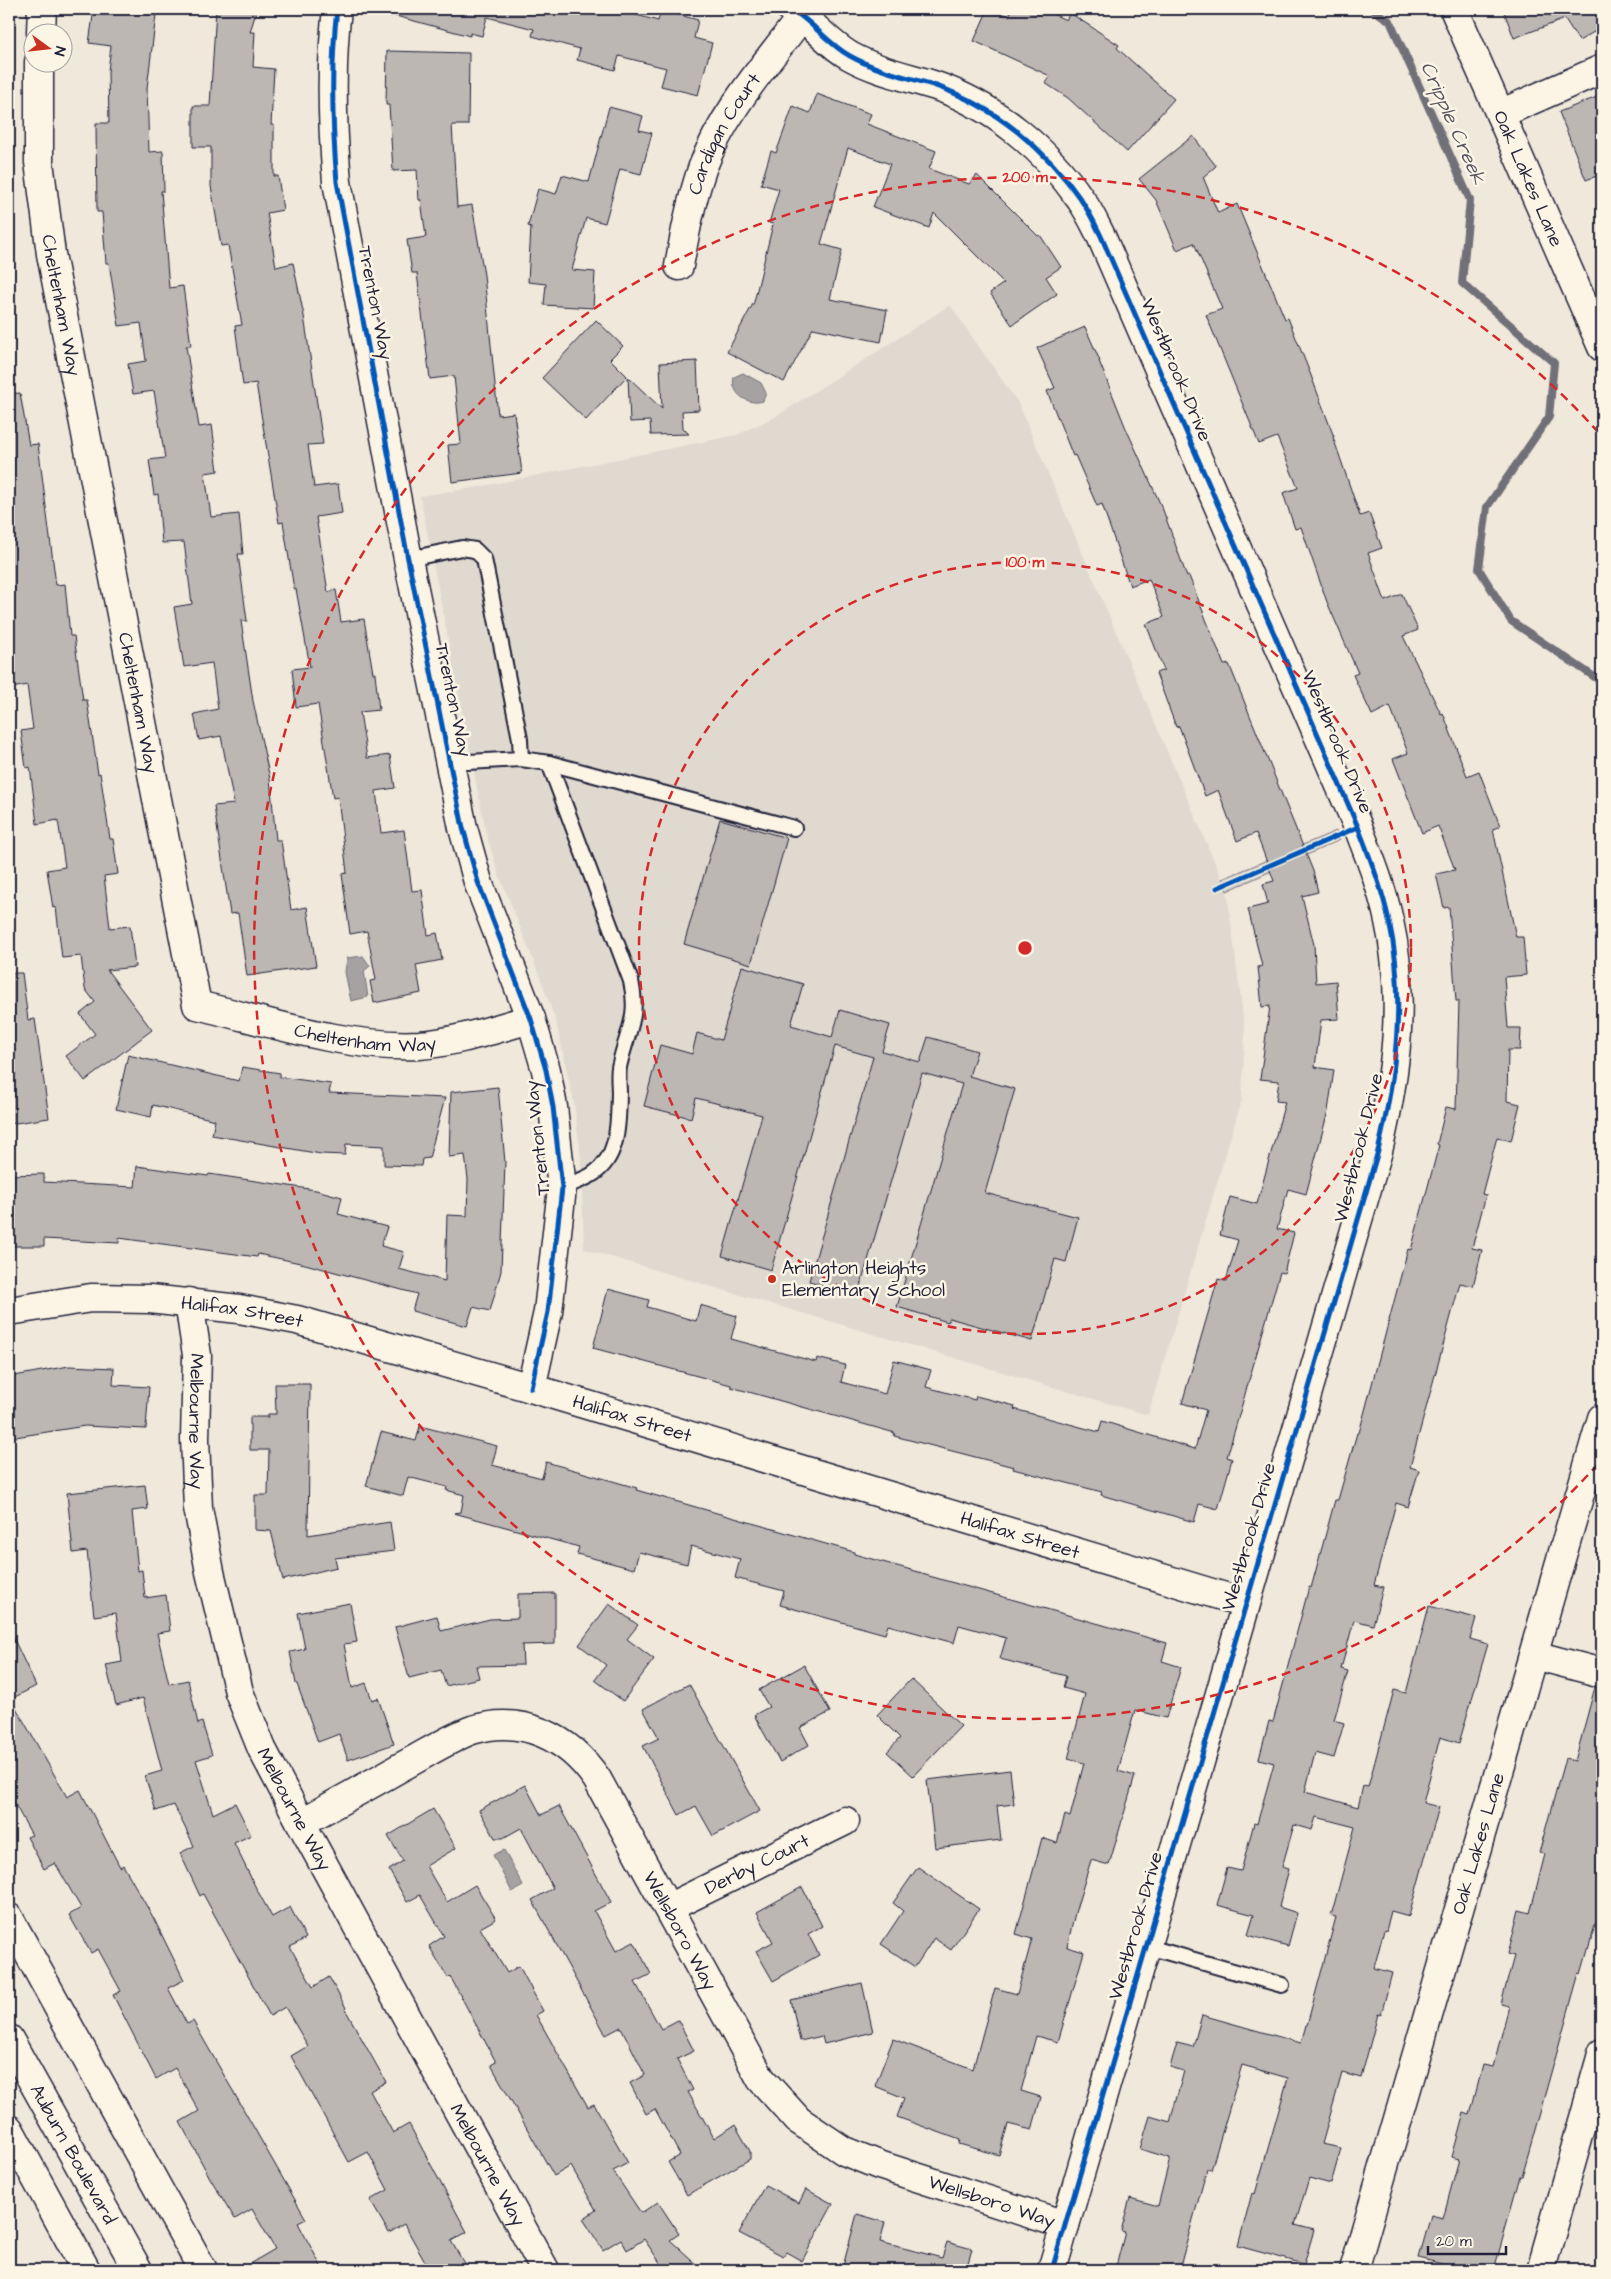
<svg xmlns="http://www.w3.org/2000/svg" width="1611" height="2279" font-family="'Architects Daughter',sans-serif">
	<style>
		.built { fill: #e0d9cf }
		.green { fill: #d1cbc3; stroke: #7a767f }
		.water { fill: #a6a2a2; stroke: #716f79 }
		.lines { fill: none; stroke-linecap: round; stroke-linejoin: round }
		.stream { stroke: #716f79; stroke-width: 8 }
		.building { fill: #bcb7b3; stroke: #22223b }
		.service-casing { stroke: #22223b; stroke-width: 18 }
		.minor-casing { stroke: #22223b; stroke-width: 31 }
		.tertiary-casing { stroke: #22223b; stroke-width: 31 }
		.secondary-casing { stroke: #22223b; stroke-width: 31 }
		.service { stroke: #fcf5e5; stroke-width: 14 }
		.minor { stroke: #fcf5e5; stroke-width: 28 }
		.tertiary { stroke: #fcf5e5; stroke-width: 28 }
		.secondary { stroke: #fcf5e5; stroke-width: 28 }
		.cycleway-casing { stroke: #fcf5e5; stroke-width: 8 }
		.cycleway { stroke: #0057b8; stroke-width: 5 }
		.ring { fill: none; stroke: #d62828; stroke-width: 2.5; stroke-dasharray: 9 6 }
		.poi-dot { fill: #c8321e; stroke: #fcf5e5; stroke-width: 2 }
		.labels { text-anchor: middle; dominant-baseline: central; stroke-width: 5; stroke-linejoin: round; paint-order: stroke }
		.street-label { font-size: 19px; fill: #22223b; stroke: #fcf5e5 }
		.poi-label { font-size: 19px; fill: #22223b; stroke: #fcf5e5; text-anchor: start }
		.water-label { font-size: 20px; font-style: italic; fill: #575564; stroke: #fcf5e5 }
		.centre { fill: #d62828; stroke: #fcf5e5; stroke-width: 2.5 }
		.ring-label { font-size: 15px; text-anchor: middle; font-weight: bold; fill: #d62828; stroke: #fcf5e5; stroke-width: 5; stroke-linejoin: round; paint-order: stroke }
	</style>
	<rect width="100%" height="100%" fill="#efe8db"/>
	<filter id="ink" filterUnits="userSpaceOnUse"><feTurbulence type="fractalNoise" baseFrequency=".02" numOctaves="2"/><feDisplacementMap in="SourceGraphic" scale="10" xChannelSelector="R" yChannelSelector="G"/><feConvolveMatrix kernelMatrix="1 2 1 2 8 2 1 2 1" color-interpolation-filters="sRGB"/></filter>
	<g filter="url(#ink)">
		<polygon class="built" points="950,305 1018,403 1227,891 1245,1032 1242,1099 1148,1415 584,1249 581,1158 574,1103 556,1022 540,977 498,872 486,833 420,496 479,487 737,435 775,417"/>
		<polygon class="green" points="1336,831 1340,840 1227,891 1222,879"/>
		<g class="water">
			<path d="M743 373 761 383 766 393 763 401C749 406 730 394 734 377Z"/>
			<polygon points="363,956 370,966 364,971 368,997 351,1001 345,972 347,958"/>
			<polygon points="504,1850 523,1886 512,1892 493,1855"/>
		</g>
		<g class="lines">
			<polyline class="stream" points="1372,9 1390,21 1470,200 1462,283 1554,363 1549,417 1487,507 1479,569 1511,621 1602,682"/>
		</g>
		<g class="building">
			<polygon points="94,9 156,15 147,88 149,152 163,151 164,191 161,191 169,288 183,286 191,346 186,346 199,427 212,425 218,471 205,473 211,517 239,514 243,554 238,554 247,621 241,621 253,701 270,779 276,840 281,840 291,910 307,907 316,966 247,976 238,913 230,914 214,806 234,804 221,736 199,740 194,714 218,709 212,663 184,667 174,607 192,604 184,542 162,543 158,494 154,495 149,460 165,458 154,391 133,394 128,364 146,361 141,323 119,326 109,263 106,263 102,212 97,212 96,123 109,123 108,71 111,46 89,43"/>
			<polygon points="216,9 257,9 250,32 255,32 253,67 274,69 271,125 274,125 274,176 278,176 283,210 267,213 276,267 293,263 304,316 323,444 308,445 314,487 338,484 342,513 316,517 328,592 336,590 341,622 364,619 373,673 375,673 379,710 360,712 367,758 390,755 395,788 376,791 381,833 404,830 412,891 422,890 428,935 437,933 442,960 416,965 421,993 374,1003 370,981 376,980 367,931 350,934 342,874 347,873 338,797 333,798 318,704 296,707 292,669 310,667 296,589 294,589 283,522 279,523 256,383 243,385 235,326 242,325 228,245 221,246 211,186 211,147 193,147 193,106 210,106"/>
			<polygon points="393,9 615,9 658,21 661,10 698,20 694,38 712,43 698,95 661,86 666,68 619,56 615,70 577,60 580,49 532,36 534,29 487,17 482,36 470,33 470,36 392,15"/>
			<polygon points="988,9 1009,16 1012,9 1042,9 1066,20 1070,13 1119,45 1117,48 1174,99 1127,152 1068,98 1045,83 1050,76 974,41"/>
			<polygon points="1503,9 1602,9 1602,27 1579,41 1565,19 1514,38"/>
			<polygon points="387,51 469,53 468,125 452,125 457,207 472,205 484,275 498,415 514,413 522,473 452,482 448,445 461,444 454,376 430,379 417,273 412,273 407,240 426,237 421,200 419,200 417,170 393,171 389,105 386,105"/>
			<polygon points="817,94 871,114 867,124 936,151 929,169 969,184 977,175 1038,236 1040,235 1061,267 1046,277 1057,294 1012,325 990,293 1004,283 934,213 929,228 873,207 890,164 848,148 821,244 842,250 830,299 887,310 881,342 813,328 784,382 727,352 754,302 773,224 769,223 779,189 761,184 771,151 776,153 793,106 810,113"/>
			<polygon points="1602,95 1602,174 1586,180 1559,112"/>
			<polygon points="609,107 643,116 639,130 652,133 641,174 620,169 605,223 586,218 572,270 595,272 593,308 544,305 546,284 528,282 531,227 528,226 538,189 556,194 562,175 589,182"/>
			<polygon points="1193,136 1216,166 1203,177 1218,213 1237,204 1285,319 1288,318 1310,373 1334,437 1333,437 1360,516 1369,513 1382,548 1368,553 1385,601 1402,594 1418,630 1403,636 1441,714 1443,713 1467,776 1479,771 1500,826 1493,829 1516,937 1523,937 1526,975 1504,977 1508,1028 1521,1028 1520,1050 1508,1050 1507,1101 1520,1104 1511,1141 1497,1137 1482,1194 1486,1195 1472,1248 1482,1250 1473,1286 1460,1283 1410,1467 1419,1470 1408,1507 1396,1503 1374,1585 1383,1587 1373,1625 1354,1620 1341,1669 1348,1671 1334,1720 1344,1723 1334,1758 1315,1753 1305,1792 1358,1807 1363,1786 1368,1787 1394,1690 1406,1693 1429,1606 1476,1618 1470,1639 1488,1644 1459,1743 1440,1737 1423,1803 1439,1807 1409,1916 1391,1911 1386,1931 1384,1930 1374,1968 1392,1973 1381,2015 1378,2014 1361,2078 1342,2073 1337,2091 1322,2144 1341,2148 1331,2184 1309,2178 1295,2225 1314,2230 1304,2264 1238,2246 1252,2193 1255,2194 1288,2078 1242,2065 1211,2170 1207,2169 1179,2270 1115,2270 1125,2232 1121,2231 1130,2198 1158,2206 1170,2158 1140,2149 1150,2116 1170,2122 1184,2071 1170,2067 1177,2043 1193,2047 1202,2015 1301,2043 1306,2025 1307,2025 1336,1917 1331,1916 1355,1827 1316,1817 1312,1830 1294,1825 1282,1867 1289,1869 1279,1907 1297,1913 1288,1946 1248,1935 1254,1915 1217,1905 1227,1868 1241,1871 1254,1823 1257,1824 1274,1763 1259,1759 1269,1721 1273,1722 1309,1587 1311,1588 1335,1500 1338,1500 1357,1433 1359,1433 1408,1249 1411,1250 1439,1145 1437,1144 1446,1107 1456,1109 1459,1001 1456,1001 1449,907 1444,908 1436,874 1455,870 1438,826 1422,833 1393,759 1408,753 1390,706 1372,715 1353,675 1358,673 1327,602 1301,527 1295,529 1283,493 1298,488 1277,437 1259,444 1206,315 1222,309 1194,243 1177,250 1156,200 1139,179"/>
			<polygon points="596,320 623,346 610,359 627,376 586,420 542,378"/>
			<polygon points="1085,327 1100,361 1099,361 1125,426 1163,510 1187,577 1189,576 1224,665 1229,664 1313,871 1318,892 1302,896 1314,945 1316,983 1336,981 1339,1019 1321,1020 1315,1067 1334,1070 1328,1111 1306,1194 1288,1189 1277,1229 1294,1233 1284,1273 1280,1272 1227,1457 1232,1459 1218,1509 1199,1504 1194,1522 1101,1495 1102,1492 1013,1469 1014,1467 894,1436 895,1433 731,1387 731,1385 593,1348 608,1289 649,1300 647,1307 696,1321 700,1305 737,1316 731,1339 816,1362 817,1358 845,1365 841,1382 885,1394 894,1360 931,1370 926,1387 975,1400 976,1396 1015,1406 1014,1409 1099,1432 1102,1421 1195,1449 1206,1410 1182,1403 1218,1279 1226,1281 1238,1240 1220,1235 1230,1197 1257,1204 1285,1102 1276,1101 1279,1081 1260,1079 1270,1006 1262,1007 1258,967 1262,966 1248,909 1268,904 1263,884 1274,881 1256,833 1237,841 1218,790 1205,796 1179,726 1176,727 1156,673 1164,670 1146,624 1164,617 1149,579 1130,586 1102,504 1097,506 1075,455 1073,456 1047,391 1055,388 1037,348"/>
			<polygon points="697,361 699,410 682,411 683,428 689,434 651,435 650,421 630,422 628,377 662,409 660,363"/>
			<polygon points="20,393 29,445 38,444 56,585 65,584 70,636 74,636 83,700 87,700 98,774 100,773 110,839 113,839 118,874 104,876 110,928 130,926 135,967 107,970 152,1030 85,1081 66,1056 95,1034 80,1014 95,1002 85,989 81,956 62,958 56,907 53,908 47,870 65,867 58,820 37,824 30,767 26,768 21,731 33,729 27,685 12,688 9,667 9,394"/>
			<polygon points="720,819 787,838 751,964 684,944"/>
			<polygon points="742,966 803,984 791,1025 832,1037 840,1010 890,1025 882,1051 920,1062 928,1037 977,1051 969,1076 1015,1089 985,1193 1078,1217 1066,1262 1055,1259 1032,1341 949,1318 948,1322 897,1307 962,1084 922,1073 858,1295 809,1281 873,1057 835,1046 771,1270 722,1256 762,1115 696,1098 691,1118 644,1106 660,1045 692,1054 697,1033 721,1040"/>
			<polygon points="9,973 22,973 28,1020 35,1019 49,1118 9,1124"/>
			<polygon points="128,1055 239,1081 242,1067 280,1073 280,1077 331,1084 329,1093 445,1098 429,1158 422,1159 421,1166 384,1165 384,1146 346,1144 345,1155 321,1154 212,1135 215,1120 153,1105 151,1117 116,1109"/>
			<polygon points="498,1087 505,1162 501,1271 490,1311 473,1307 467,1326 412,1311 417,1294 305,1264 258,1254 257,1257 119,1238 119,1243 44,1239 44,1246 9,1246 9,1175 44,1174 44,1182 135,1187 137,1166 208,1176 209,1174 316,1190 342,1197 338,1214 387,1227 381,1246 404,1252 399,1269 445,1281 447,1215 467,1216 468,1179 465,1155 449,1157 451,1092"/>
			<polygon points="69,1366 114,1368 113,1385 149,1387 146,1429 85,1426 9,1438 9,1377"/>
			<polygon points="275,1384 310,1384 308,1535 390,1522 394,1551 335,1558 337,1567 283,1580 271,1531 255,1530 255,1495 268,1495 269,1450 250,1450 250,1417 268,1417 268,1414 276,1414"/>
			<polygon points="420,1426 497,1446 492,1465 542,1478 546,1462 637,1488 636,1490 854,1552 854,1554 922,1573 922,1574 1167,1643 1162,1661 1181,1667 1166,1718 1135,1710 1118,1771 1135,1776 1109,1865 1091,1860 1075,1913 1067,1947 1084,1952 1058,2042 1036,2036 1021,2091 1041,2097 1032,2130 1008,2124 999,2155 959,2144 960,2140 897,2117 904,2098 875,2086 893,2039 973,2069 995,1988 1017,1994 1032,1939 1016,1934 1042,1838 1057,1843 1065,1815 1070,1817 1084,1763 1068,1759 1085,1694 1063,1688 1066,1676 1000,1659 1006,1638 959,1625 954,1643 888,1625 885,1634 780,1605 784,1591 735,1578 740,1559 691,1546 687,1564 639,1552 634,1569 577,1554 579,1547 454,1513 461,1512 464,1495 446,1490 447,1487 408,1477 403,1496 366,1486 381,1432 416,1441"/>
			<polygon points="145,1485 148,1509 132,1511 138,1571 142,1570 145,1598 166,1595 170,1631 157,1633 169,1684 188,1680 198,1724 202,1722 212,1755 196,1760 213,1814 235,1803 251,1835 234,1843 256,1888 272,1917 290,1907 306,1938 290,1947 313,1987 329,1977 346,2008 345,2009 386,2082 370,2091 393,2133 409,2124 467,2232 451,2241 468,2270 430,2270 404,2224 389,2233 370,2200 388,2190 368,2152 349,2162 291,2056 308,2046 285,2007 270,2016 203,1894 200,1896 180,1853 194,1846 174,1805 156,1811 145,1776 162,1771 143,1698 116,1705 106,1665 122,1662 116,1613 94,1616 87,1551 73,1553 67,1493"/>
			<polygon points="555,1593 555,1644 522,1645 523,1665 476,1666 479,1678 446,1686 441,1670 409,1678 395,1627 437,1616 441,1631 490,1619 518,1618 518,1594"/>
			<polygon points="350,1603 357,1642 344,1644 352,1688 366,1683 372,1700 378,1698 394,1744 348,1760 339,1734 318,1742 297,1684 296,1684 290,1652 305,1649 298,1613"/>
			<polygon points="609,1604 638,1625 627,1639 654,1659 623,1701 595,1680 606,1665 579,1645"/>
			<polygon points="9,1629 36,1686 11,1699 67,1797 80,1790 120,1867 123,1865 153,1917 184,1980 168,1988 187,2024 193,2021 306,2219 298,2223 323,2270 239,2270 275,2249 252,2209 235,2219 210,2178 180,2122 199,2111 175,2068 156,2079 113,1995 121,1991 98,1949 91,1953 69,1915 81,1908 55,1863 44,1869 27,1837 32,1835 9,1794"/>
			<polygon points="804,1665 830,1712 800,1728 809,1745 780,1762 754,1715 769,1707 759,1690"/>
			<polygon points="911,1679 961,1726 913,1776 887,1752 900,1738 877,1715"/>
			<polygon points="689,1684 760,1811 713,1836 696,1806 679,1815 643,1746 659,1738 643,1709"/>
			<polygon points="1595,1687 1602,1688 1602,1901 1581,1974 1579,1973 1522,2176 1520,2176 1494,2270 1465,2270 1419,2258 1431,2215 1443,2218 1459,2159 1452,2157 1464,2113 1470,2115 1483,2065 1493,2067 1509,2006 1501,2004 1514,1956 1508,1954 1519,1910 1530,1913 1545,1854 1539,1853 1565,1758 1575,1761"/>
			<polygon points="1010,1770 1014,1804 997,1806 1001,1840 935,1848 927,1780"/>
			<polygon points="525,1785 541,1815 559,1806 611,1902 594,1911 616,1951 634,1942 651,1974 635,1982 661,2029 678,2020 694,2051 677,2059 693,2090 688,2092 714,2138 735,2125 750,2151 750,2159 687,2195 668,2162 680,2155 655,2109 646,2114 630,2083 645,2075 621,2027 606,2035 532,1900 553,1888 521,1828 503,1838 495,1838 479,1810"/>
			<polygon points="433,1809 456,1848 426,1866 447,1902 475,1885 496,1919 480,1928 507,1973 519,1966 543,2011 536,2015 588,2107 594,2104 628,2163 613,2171 641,2213 658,2202 679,2234 670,2240 703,2270 665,2270 644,2239 627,2250 621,2239 603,2250 583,2219 596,2210 571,2166 554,2176 491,2065 496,2062 450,1976 448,1978 429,1946 444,1936 420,1895 407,1902 389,1870 403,1861 388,1836"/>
			<polygon points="918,1867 979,1909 951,1950 934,1938 915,1967 881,1944 903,1911 893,1903"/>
			<polygon points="802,1887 822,1926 808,1934 819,1955 773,1981 756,1951 773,1942 757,1912"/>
			<polygon points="862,1983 873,2032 824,2044 822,2036 800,2041 791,2000"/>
			<polygon points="765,2185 799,2203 806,2189 833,2204 802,2261 786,2252 783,2256 739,2233"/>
			<polygon points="857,2214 885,2222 880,2242 942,2258 947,2242 972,2249 966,2270 842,2270"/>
		</g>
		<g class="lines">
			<defs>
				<g id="service">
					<polyline points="408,559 462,548 475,550 484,559 520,739 521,759"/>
					<polyline points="451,763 521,759 549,763 794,828"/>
					<path d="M549 763 631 981C639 1017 628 1029 620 1063 617 1072 619 1084 619 1093 618 1121 620 1156 593 1174 584 1180 572 1183 562 1188"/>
					<polyline points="1145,1946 1282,1985"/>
				</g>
				<g id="minor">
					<path d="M337 9C330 67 332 123 337 182L408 559 463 828 478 882 531 1019 546 1070 553 1107 562 1188 548 1312 531 1388"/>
					<path d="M791 9C813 22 828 44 850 56 877 71 908 77 936 86 994 106 1047 150 1081 200 1089 211 1095 224 1101 236L1358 827C1370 858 1382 888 1389 921 1406 997 1396 1076 1378 1151L1052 2270"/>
					<path id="s1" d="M1454 9 1602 347"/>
					<polyline points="41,32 42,9"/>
					<path id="s2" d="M39 62V162L51 254 197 1005C266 1021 348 1049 419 1045 457 1042 494 1029 531 1019"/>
					<polyline points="1500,114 1602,69"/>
					<path id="s3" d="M679 266C685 233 691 201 702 169 723 112 766 64 802 16"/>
					<path id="s4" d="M189 1302 197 1355 195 1439 198 1508 210 1572 239 1692 262 1749 301 1823 545 2270"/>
					<polyline points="1534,1655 1602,1673"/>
					<path id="s5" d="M301 1823C334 1804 368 1786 401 1767 424 1755 448 1739 472 1730 523 1714 569 1738 597 1779L761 2079 798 2120 844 2151 879 2165 1065 2225"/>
					<path id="s6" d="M668 1908 845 1821"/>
					<polyline points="9,1918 203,2270"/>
					<path id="s7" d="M1354 2270 1602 1418"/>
					<polyline points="1541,2270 1602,2054"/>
				</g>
				<g id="tertiary">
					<path id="s8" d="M9 1311 91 1298 150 1299 239 1309 297 1320 531 1388 1245 1603"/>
				</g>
				<g id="secondary">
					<path id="s9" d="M9 2039 138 2270"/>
					<polyline points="9,2129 86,2270"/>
				</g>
			</defs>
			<use href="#service" class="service-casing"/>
			<use href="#minor" class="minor-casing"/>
			<use href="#tertiary" class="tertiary-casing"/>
			<use href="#secondary" class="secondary-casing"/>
			<use href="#service" class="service"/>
			<use href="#minor" class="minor"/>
			<use href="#tertiary" class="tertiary"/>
			<use href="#secondary" class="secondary"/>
			<defs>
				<g id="cycleway">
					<path d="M337 9C330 67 332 123 337 182L408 559 463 828 478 882 531 1019 546 1070 553 1107 562 1188 548 1312 531 1388"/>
					<path d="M791 9C813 22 828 44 850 56 877 71 908 77 936 86 994 106 1047 150 1081 200 1089 211 1095 224 1101 236L1358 827C1370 858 1382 888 1389 921 1406 997 1396 1076 1378 1151L1052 2270"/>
					<polyline points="1217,888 1358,827"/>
				</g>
			</defs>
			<use href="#cycleway" class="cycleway-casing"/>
			<use href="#cycleway" class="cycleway"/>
		</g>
	</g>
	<g class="ring">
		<circle cx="1025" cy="948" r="386"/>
		<path d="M1598 1464A771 771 0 1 1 1598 432"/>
	</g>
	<circle class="poi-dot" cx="772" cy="1279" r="5"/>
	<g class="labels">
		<g class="street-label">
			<text stroke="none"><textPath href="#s3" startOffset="141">Cardigan Court</textPath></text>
			<text stroke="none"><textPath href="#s1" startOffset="185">Oak Lakes Lane</textPath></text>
			<text transform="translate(375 303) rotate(79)">Trenton Way</text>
			<text stroke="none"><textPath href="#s2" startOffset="245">Cheltenham Way</textPath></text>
			<text transform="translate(1176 370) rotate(67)">Westbrook Drive</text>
			<text transform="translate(453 700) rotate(78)">Trenton Way</text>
			<text stroke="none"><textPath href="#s2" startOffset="650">Cheltenham Way</textPath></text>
			<text transform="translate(1337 742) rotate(67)">Westbrook Drive</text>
			<text stroke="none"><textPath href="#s2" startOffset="1130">Cheltenham Way</textPath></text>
			<text transform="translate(538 1138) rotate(-96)">Trenton Way</text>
			<text transform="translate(1359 1148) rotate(-76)">Westbrook Drive</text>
			<text stroke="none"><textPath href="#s8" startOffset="235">Halifax Street</textPath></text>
			<text stroke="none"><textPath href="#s8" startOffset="640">Halifax Street</textPath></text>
			<text stroke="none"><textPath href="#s4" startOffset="120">Melbourne Way</textPath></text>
			<text stroke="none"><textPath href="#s8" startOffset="1045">Halifax Street</textPath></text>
			<text transform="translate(1249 1537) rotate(-74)">Westbrook Drive</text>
			<text stroke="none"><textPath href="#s4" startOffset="525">Melbourne Way</textPath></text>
			<text stroke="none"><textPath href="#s7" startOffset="444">Oak Lakes Lane</textPath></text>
			<text stroke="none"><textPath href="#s6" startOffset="99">Derby Court</textPath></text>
			<text transform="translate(1136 1926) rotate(-74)">Westbrook Drive</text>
			<text stroke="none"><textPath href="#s5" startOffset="512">Wellsboro Way</textPath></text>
			<text stroke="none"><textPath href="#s9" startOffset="132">Auburn Boulevard</textPath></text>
			<text stroke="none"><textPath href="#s4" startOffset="930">Melbourne Way</textPath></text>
			<text stroke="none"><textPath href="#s5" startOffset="948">Wellsboro Way</textPath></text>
		</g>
		<g class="poi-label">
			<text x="782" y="1268">Arlington Heights<tspan x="782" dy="22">Elementary School</tspan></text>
		</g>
		<g class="water-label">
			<text transform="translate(1453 123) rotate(66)">Cripple Creek</text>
		</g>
	</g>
	<circle cx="1025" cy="948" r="8" class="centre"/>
	<g class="ring-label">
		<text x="1025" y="182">200 m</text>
		<text x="1025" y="567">100 m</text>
	</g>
	<rect width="1611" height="2279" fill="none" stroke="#fcf5e5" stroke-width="30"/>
	<rect x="15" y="15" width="1581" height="2249" fill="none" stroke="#22223b" stroke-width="2" filter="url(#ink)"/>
	<g transform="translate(48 48) rotate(105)"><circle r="24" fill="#fcf5e5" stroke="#a5a1a1"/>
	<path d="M0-4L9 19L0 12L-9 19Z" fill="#c8321e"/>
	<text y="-8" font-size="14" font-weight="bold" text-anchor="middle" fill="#22223b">N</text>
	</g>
	<path d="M1428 2246v8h78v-8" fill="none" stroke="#22223b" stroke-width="2.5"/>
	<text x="1436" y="2246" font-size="15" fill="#22223b" stroke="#fcf5e5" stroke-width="4" paint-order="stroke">20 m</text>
</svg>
